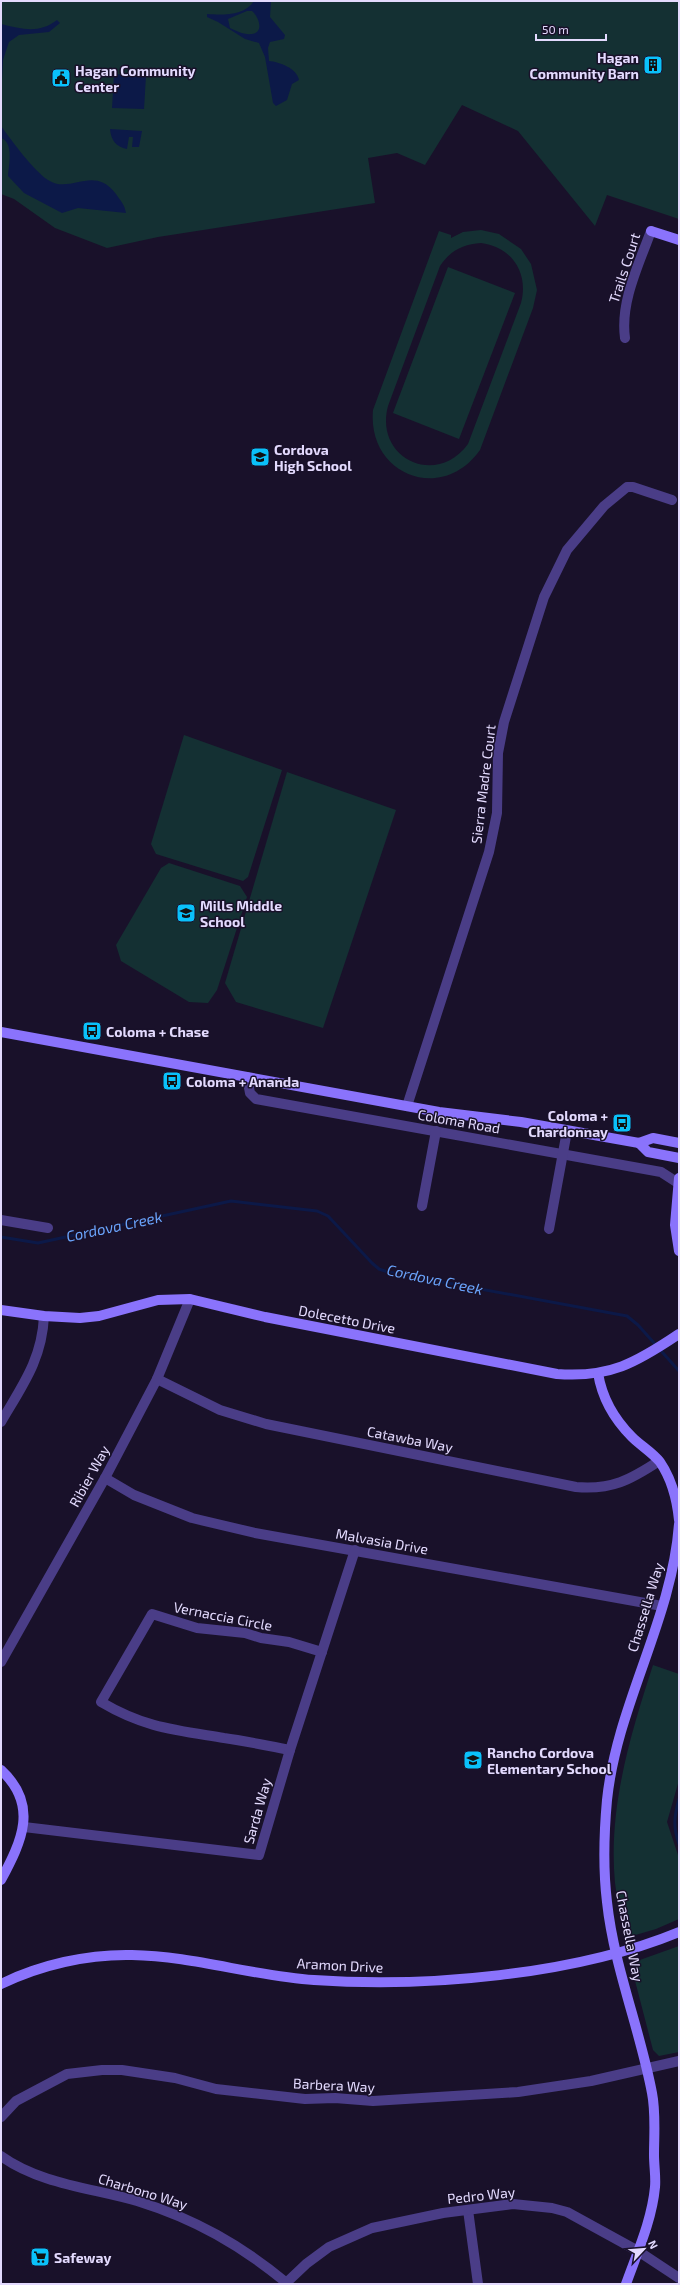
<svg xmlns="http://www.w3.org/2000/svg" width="680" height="2285" font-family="'Exo 2',sans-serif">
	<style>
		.green { fill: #143033; fill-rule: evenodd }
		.water { fill: #0c1948; fill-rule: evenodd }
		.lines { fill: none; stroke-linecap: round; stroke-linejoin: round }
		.stream { stroke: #0c1948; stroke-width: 3 }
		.street { stroke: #4a3d87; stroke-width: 10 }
		.secondary { stroke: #8a73fc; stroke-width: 10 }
		.labels { text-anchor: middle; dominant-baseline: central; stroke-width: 3; stroke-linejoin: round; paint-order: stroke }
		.poi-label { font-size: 14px; font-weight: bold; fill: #e3dafe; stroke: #19112a; text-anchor: start }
		.street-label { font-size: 14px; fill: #e3dafe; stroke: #19112a }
		.water-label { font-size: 15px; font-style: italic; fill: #6aa4fc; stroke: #19112a }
	</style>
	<rect width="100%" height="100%" fill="#19112a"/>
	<g class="green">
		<polygon points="1,1 679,1 679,219 607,195 595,226 518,131 462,105 425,165 397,153 368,158 375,203 158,237 107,248 55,228 14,199 1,194"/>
		<path d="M481 230 499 234 521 249 531 264 537 290 533 308 480 450C442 504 367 475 373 410L439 231 451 235V238L463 232ZM481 243C512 247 529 273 521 303L468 444C436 488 374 458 388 406L440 266C450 251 463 244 481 243Z"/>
		<polygon points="448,267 515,293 459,439 393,413"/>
		<polygon points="184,735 282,770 248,877 243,881 156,854 151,844"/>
		<polygon points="287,772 396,810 323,1028 236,1002 225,983"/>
		<polygon points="169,863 240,886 247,897 217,990 208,1003 189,1002 121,961 116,945 161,868"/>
		<path d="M653 1665 679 1674V1780L667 1822 679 1858V1919L656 1929 632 1936 624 1931C621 1915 617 1899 615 1883 608 1808 630 1736 653 1665Z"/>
		<polygon points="679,1946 679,2052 659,2056 653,2050 632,1969 637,1961"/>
	</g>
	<g class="water">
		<path d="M254 1H271L270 17 285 35 284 39 270 42 268 48 269 61C279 62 297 68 299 80L292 84 287 100 276 106 273 103 265 57 259 43 245 39 218 22 207 17V14C222 15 245 16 254 1ZM247 11H252C258 16 265 32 252 34 244 35 236 31 230 28L228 19Z"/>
		<path d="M57 20 60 23 49 32 19 35 9 42 3 60 1 99V24C22 29 39 34 57 20Z"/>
		<polygon points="114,74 146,76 144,109 112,108"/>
		<path d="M1 126C12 141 33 170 48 180 71 195 93 164 116 194 120 200 125 205 126 213L78 208 62 213 24 193 8 176C9 164 14 143 1 138Z"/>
		<path d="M110 129 142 131 139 147H132L133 137H129L127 149C116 147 111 140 110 129Z"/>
	</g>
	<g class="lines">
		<g class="stream">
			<polyline points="1,1237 38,1243 231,1201 317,1211 328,1216 372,1263 379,1269 388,1272 627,1316 638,1325 679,1371"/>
			<path d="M679 1799C674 1817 673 1827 679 1844"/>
		</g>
		<g class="street">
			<path d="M625 338C620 302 639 264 651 231"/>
			<polyline points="247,1077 250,1093 256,1099 661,1172 678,1183"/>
			<polyline points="407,1106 489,852 497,813 498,753 504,722 544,597 567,550 604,506 627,487 633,487 672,500"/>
			<polyline points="422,1206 436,1131"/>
			<polyline points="1,1220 48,1228"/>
			<polyline points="549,1229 567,1131"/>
			<path d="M157 1379 220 1410 266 1424 576 1487C612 1490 630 1480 659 1461"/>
			<path d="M1 1422C22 1386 42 1360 44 1316"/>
			<polyline points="105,1478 134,1495 192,1518 255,1533 662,1606"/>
			<polyline points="1,1662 105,1478 157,1379 190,1299"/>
			<path d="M290 1750C268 1746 246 1741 224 1738 175 1730 145 1728 101 1702L152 1614 197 1628 245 1633 261 1638 289 1642 322 1652"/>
			<polyline points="24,1827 259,1855 290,1750 355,1550"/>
			<polyline points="1,2117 16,2101 67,2074 102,2070 122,2070 175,2078 216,2089 305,2099 335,2098 373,2101 518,2092 591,2081 679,2061"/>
			<path d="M1 2156C40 2184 92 2188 137 2201 195 2219 241 2245 288 2284"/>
			<polyline points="468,2210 478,2284"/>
			<polyline points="286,2283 306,2264 329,2247 372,2228 443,2213 513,2204 552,2208 567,2212 638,2251 679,2278"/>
		</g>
		<g class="secondary">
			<polyline points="651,231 679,240"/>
			<polyline points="1,1032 439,1112 521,1122 639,1143 653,1138 679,1143"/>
			<polyline points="639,1143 648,1152 679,1158"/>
			<polyline points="679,1178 675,1225 679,1251"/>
			<path d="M1 1310 44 1316 80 1318 99 1316 158 1300 190 1299 265 1317 557 1374C610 1378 636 1363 679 1334"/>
			<path d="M598 1373C602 1398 614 1419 632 1437 641 1446 652 1452 660 1462 671 1478 677 1500 679 1520"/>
			<path d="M1 1770C39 1805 22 1841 1 1880"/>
			<path d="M1 1984C40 1965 87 1954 132 1955 193 1956 253 1976 314 1980 426 1988 575 1975 679 1932"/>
			<path d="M626 2284C637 2253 652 2220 655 2187 656 2177 654 2166 654 2155 654 2135 656 2113 652 2093 640 2029 614 1967 607 1902 603 1869 604 1833 607 1800 617 1704 672 1620 679 1524"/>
		</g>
	</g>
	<defs>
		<symbol id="building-square" viewBox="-11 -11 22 22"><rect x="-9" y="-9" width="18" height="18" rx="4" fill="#0ac1fa" stroke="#19112a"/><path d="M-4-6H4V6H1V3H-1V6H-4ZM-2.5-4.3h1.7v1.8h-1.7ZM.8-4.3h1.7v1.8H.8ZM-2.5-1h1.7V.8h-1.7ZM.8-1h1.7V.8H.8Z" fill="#111"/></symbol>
		<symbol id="civic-square" viewBox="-11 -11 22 22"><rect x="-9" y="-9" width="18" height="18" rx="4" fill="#0ac1fa" stroke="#19112a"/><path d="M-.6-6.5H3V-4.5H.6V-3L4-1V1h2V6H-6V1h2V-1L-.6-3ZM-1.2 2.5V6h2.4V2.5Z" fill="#111"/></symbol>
		<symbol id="school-square" viewBox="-11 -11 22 22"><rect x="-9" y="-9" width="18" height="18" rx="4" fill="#0ac1fa" stroke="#19112a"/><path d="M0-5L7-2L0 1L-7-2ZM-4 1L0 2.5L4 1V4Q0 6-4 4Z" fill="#111"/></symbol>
		<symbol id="bus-square" viewBox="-11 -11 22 22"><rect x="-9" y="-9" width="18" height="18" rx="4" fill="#0ac1fa" stroke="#19112a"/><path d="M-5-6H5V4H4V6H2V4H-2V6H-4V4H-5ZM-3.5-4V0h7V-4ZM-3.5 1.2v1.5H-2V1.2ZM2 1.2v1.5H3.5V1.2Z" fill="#111"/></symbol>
		<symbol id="supermarket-square" viewBox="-11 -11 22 22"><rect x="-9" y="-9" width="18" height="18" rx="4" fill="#0ac1fa" stroke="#19112a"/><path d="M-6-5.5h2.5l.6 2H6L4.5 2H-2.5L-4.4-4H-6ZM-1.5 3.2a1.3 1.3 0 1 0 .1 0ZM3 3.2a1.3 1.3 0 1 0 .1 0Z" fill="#111"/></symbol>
	</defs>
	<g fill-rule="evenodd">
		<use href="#building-square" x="642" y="54" width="22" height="22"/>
		<use href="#civic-square" x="50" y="67" width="22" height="22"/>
		<use href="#school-square" x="249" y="446" width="22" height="22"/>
		<use href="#school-square" x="175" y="902" width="22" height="22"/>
		<use href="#bus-square" x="81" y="1020" width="22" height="22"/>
		<use href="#bus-square" x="161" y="1070" width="22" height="22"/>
		<use href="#bus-square" x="611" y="1112" width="22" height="22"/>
		<use href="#school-square" x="462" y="1749" width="22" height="22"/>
		<use href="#supermarket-square" x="29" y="2246" width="22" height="22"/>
	</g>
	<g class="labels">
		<g class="poi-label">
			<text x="639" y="57" text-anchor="end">Hagan<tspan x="639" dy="16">Community Barn</tspan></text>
			<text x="75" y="70">Hagan Community<tspan x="75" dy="16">Center</tspan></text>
			<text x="274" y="449">Cordova<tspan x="274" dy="16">High School</tspan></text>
			<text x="200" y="905">Mills Middle<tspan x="200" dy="16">School</tspan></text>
			<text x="106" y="1031">Coloma + Chase</text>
			<text x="186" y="1081">Coloma + Ananda</text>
			<text x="608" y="1115" text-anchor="end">Coloma +<tspan x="608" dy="16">Chardonnay</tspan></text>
			<text x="487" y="1752">Rancho Cordova<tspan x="487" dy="16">Elementary School</tspan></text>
			<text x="54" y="2257">Safeway</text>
		</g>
		<g class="street-label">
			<text transform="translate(624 268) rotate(-72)">Trails Court</text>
			<text transform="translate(483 784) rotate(-83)">Sierra Madre Court</text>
			<text transform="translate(459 1121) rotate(10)">Coloma Road</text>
			<text transform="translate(347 1319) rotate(11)">Dolecetto Drive</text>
			<text transform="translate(410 1439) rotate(11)">Catawba Way</text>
			<text transform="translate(89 1476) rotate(-61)">Ribier Way</text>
			<text transform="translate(382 1541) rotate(10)">Malvasia Drive</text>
			<text transform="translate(645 1607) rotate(-73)">Chassella Way</text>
			<text transform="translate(223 1616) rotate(11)">Vernaccia Circle</text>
			<text transform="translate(257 1811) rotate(-74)">Sarda Way</text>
			<text transform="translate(630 1936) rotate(79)">Chassella Way</text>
			<text transform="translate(340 1965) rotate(3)">Aramon Drive</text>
			<text transform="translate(334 2085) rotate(3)">Barbera Way</text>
			<text transform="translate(143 2191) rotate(17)">Charbono Way</text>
			<text transform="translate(481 2195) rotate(-6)">Pedro Way</text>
		</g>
		<g class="water-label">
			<text transform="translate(114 1226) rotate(-12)">Cordova Creek</text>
			<text transform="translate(435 1279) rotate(12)">Cordova Creek</text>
		</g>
	</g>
	<rect width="680" height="2285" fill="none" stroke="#e3dafe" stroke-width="4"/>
	<g transform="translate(644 2249) rotate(64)" stroke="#19112a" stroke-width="3" paint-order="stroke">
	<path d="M0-3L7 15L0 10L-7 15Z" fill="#e3dafe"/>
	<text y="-6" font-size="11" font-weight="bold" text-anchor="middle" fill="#e3dafe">N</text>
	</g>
	<path d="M536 34v6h70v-6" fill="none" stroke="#e3dafe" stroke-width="2"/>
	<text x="542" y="34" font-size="12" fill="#e3dafe" stroke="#19112a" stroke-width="3" paint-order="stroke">50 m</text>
</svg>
